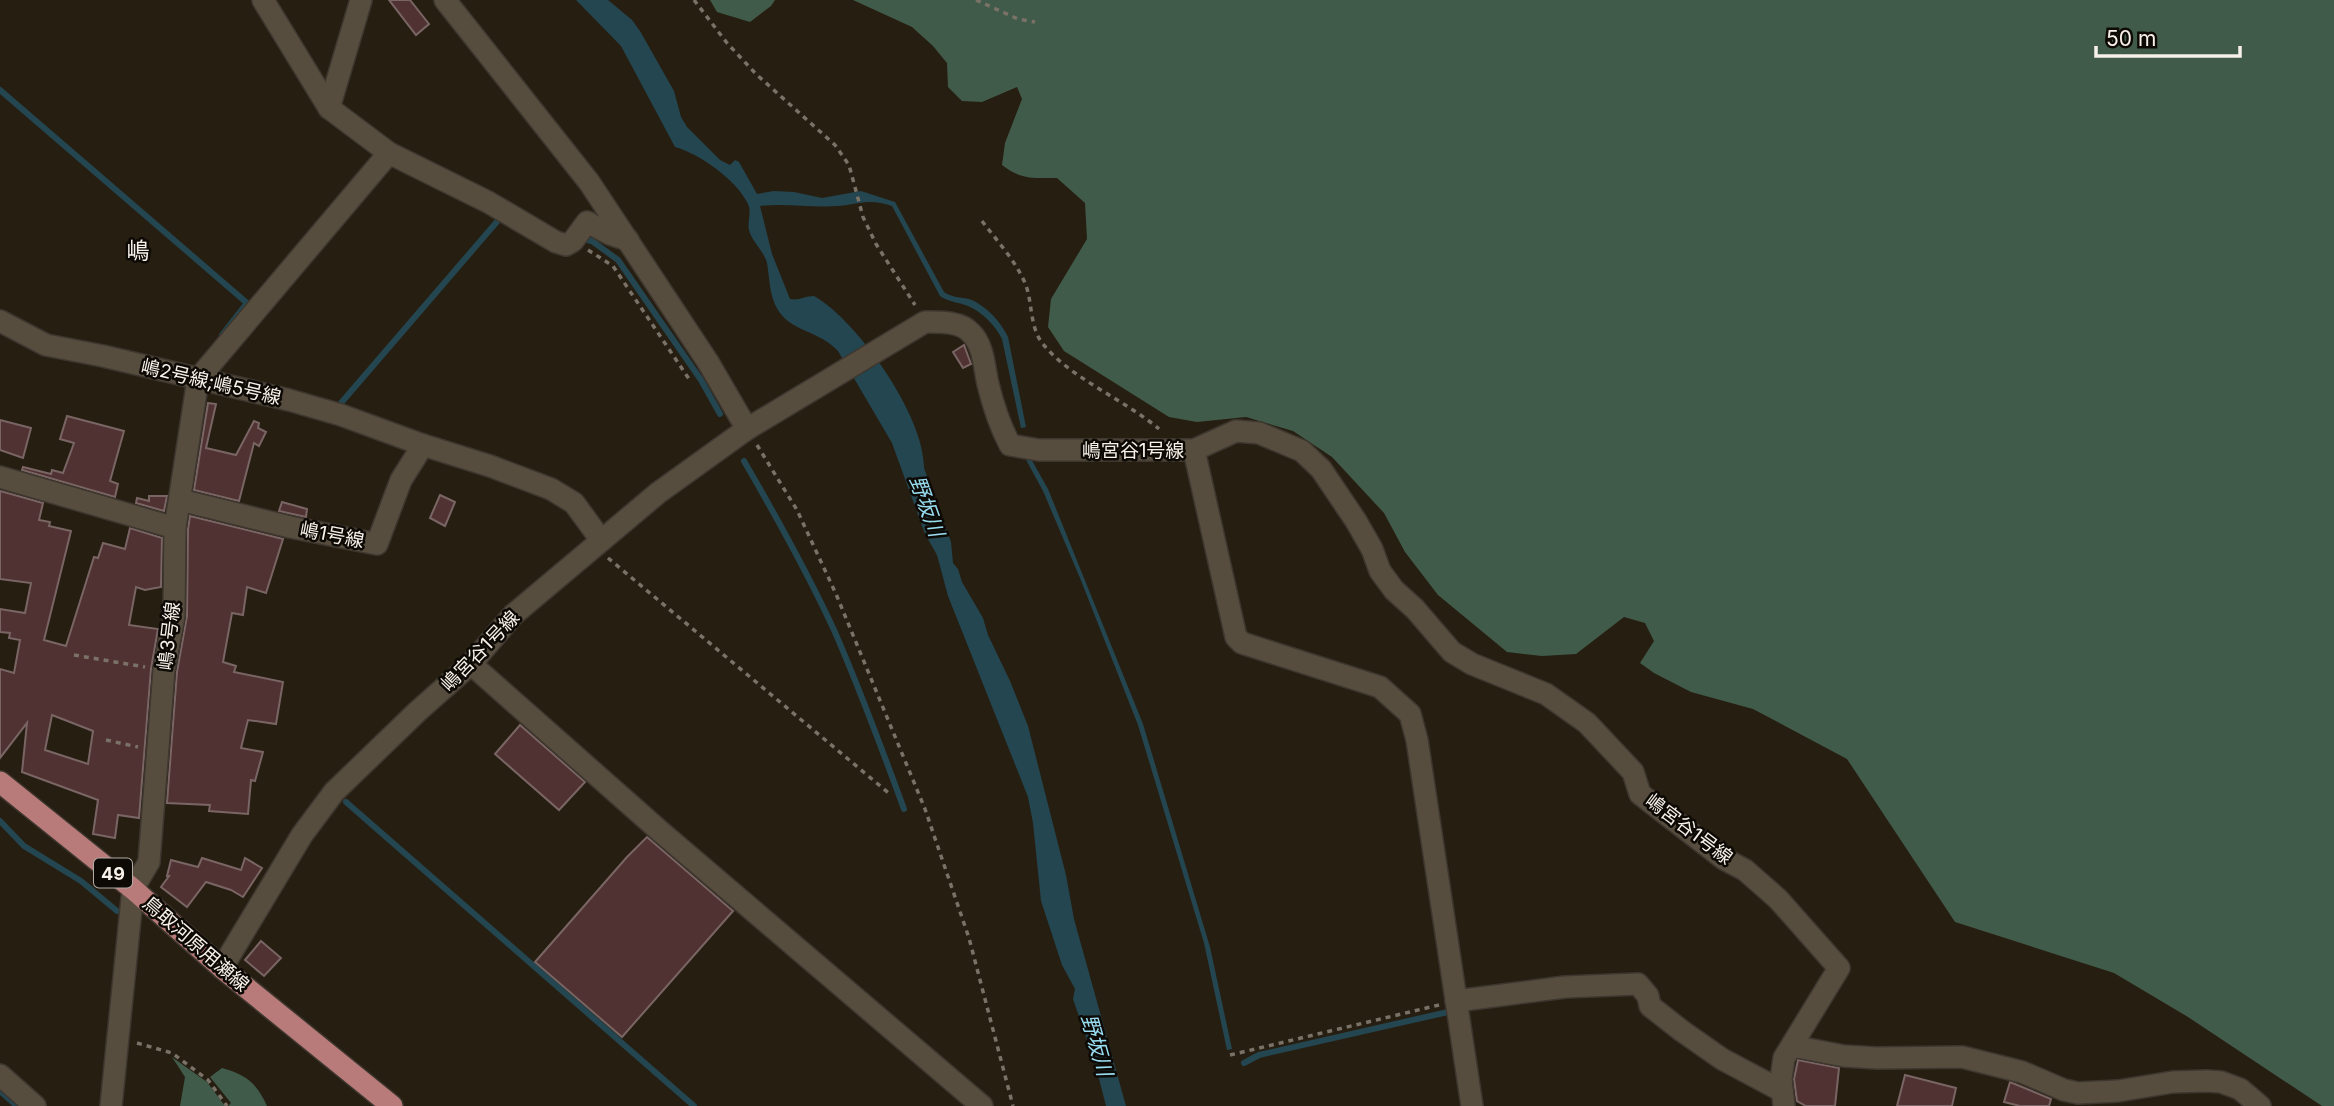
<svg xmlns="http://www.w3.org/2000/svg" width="2334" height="1106" font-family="Inter,'Noto Sans JP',sans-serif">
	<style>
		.forest { fill: #405b49 }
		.water { fill: #234650 }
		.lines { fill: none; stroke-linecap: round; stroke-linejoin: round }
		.stream { stroke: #234650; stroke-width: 6 }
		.building { fill: #503232; stroke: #796564; stroke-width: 2; fill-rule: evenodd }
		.minor-casing { stroke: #3e372f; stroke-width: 24 }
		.major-casing { stroke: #3e372f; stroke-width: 24 }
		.path { stroke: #7a7167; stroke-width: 3.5; stroke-dasharray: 5 5; stroke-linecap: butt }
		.minor { stroke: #574d3f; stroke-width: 21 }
		.major { stroke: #b87b79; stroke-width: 21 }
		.labels { text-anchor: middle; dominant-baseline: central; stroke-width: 5; stroke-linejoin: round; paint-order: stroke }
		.shield { fill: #0d0905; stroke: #b2aba5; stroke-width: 2 }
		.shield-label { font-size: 18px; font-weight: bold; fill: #f8f1e9 }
		.street-label { font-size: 19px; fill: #f8f1e9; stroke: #0d0905 }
		.water-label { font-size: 21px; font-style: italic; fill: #98dcf0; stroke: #0d0905 }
		.quarter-label { font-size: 23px; fill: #f8f1e9; stroke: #0d0905 }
	</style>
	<rect width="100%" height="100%" fill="#271e12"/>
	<g class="forest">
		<polygon points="710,0 775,0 771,6 750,22 717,12"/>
		<path d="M853 0H2334V1106H2322L2188 1017 2114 973 1955 922 1847 759 1753 709 1691 692 1654 673 1640 663 1654 641 1645 623 1624 617 1576 654 1542 656 1507 652 1438 595 1405 552 1384 513 1332 457 1293 431 1246 417 1197 422 1169 417 1064 351 1048 327 1051 299 1087 239 1085 203 1057 178C1034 178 1021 180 1002 165L1005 143 1022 99 1017 87 982 102 962 101 948 87 947 63 933 46 912 27Z"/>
		<polygon points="172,1057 207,1082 225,1106 180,1106 185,1077"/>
		<path d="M222 1068C246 1075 256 1082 267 1106H228L231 1103 210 1077Z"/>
	</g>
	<g class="water">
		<path d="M576 0H608L632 20 640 31 674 91 681 117 687 127 720 160 730 165 735 160 739 162 757 194 774 191 794 192 822 198 861 191 895 202 944 292C952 298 963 297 972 300 987 307 1001 322 1008 337L1026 427 1021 428 1002 339C995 325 982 312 968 306 958 302 948 302 940 296L892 206C870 198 859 204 838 206 812 208 786 203 760 206L772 254 790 299C799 301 805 296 814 296 858 321 925 417 924 468L951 542 953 563 958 569 962 582 983 618 988 635 1010 681 1028 726 1066 875 1074 919 1126 1106H1106L1095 1063 1073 999 1075 989 1062 965 1041 901 1033 823 1028 797 948 596 937 555 925 534 892 443 838 351C821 332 793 331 781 314 769 299 770 280 767 263 764 251 752 242 749 230 747 222 752 213 748 204 737 180 698 153 675 147L621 46Z"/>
		<polygon points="1024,456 1030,457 1048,489 1143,724 1210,947 1232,1049 1227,1050 1204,943 1138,725 1080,578 1043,491"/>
	</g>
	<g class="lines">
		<g class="stream">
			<polyline points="0,90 247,303 222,335"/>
			<polyline points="581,239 592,241 618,260 701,380 720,414"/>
			<polyline points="341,403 501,217"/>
			<path d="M744 461C776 516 807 572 834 630 860 689 882 749 904 809"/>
			<polyline points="346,802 694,1106"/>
			<polyline points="0,821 24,846 81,881 117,911"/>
			<polyline points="1244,1063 1259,1055 1448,1012"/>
			<polyline points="0,1091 17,1106"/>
		</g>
	</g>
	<g class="building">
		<polygon points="389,0 410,0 429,24 416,35"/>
		<polygon points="964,345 971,364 963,368 953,352"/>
		<polygon points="208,403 216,404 206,448 236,455 254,421 259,423 258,428 266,432 259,446 254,443 239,501 194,490"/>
		<polygon points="67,416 124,431 110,481 118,484 115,497 22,470 23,467 51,474 52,470 63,473 74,443 60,439"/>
		<polygon points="0,420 31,428 23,458 0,450"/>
		<path d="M0 491 43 503 39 520 50 522 49 526 71 531 44 640 66 646 94 557 98 558 103 543 125 549 130 528 162 538 161 587 145 590 136 587 129 625 158 629 151 669 139 818 118 815 115 838 93 834 98 800 22 772 27 723 0 758V669L14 673 20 640 9 638 10 633 0 632V609L25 613 31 583 0 579ZM52 715 93 731 88 764 45 750Z"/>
		<polygon points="440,495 455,502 445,526 430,518"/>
		<polygon points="149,496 167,496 164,511 136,503 137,498 149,501"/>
		<polygon points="282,502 307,509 306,517 279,511"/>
		<polygon points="190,516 283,539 266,593 247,587 243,615 232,613 223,662 236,666 234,672 283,682 276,724 248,720 241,748 263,752 255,781 251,780 248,814 209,811 210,805 167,803 177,672 187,616 188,529"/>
		<polygon points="520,725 585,782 559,810 495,754"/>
		<polygon points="647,837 733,911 622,1037 535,962 627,857"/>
		<polygon points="202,858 241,870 245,858 262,868 243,897 231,890 206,882 187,907 161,887 169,876 167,876 171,860 198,867"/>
		<polygon points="261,941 281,958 264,976 245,960"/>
		<polygon points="1798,1060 1839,1068 1835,1106 1806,1106 1797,1101 1794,1079"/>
		<polygon points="1905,1075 1956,1088 1952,1106 1897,1106"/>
		<polygon points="2010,1082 2051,1099 2049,1106 2020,1106 2004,1102"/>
	</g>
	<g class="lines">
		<defs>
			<g id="minor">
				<polyline points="263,0 329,108 389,153 488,202 556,242 566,245 573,241 587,222 610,234 628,240"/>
				<polyline points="445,0 589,182 708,362 747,429"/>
				<polyline points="329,108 361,0"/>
				<polyline points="0,321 46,345 103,356 289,400 341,415 423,445 490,466 551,489 574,503 601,540"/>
				<polyline points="1194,450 1236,637 1242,643 1380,687 1410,714 1417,740 1472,1106"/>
				<polyline points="0,477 175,528"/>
				<polyline points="180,500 290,527 377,544 401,480 423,445"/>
				<polyline points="471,664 661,832 982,1106"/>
				<path d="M222 968 302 835 334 792 418 711 471 664 513 615 658 493 747 429 925 322C939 322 961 321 971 333 984 346 984 367 988 384 993 405 1000 426 1010 445L1039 450H1194L1236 431 1259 433 1302 451 1321 469 1356 521 1372 549 1380 571 1394 590 1415 609 1452 652 1472 664 1546 694 1587 723 1633 772 1640 794 1724 859 1745 870 1778 899 1839 968 1784 1058 1781 1079 1784 1106"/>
				<polyline points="1456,1001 1565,987 1638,984 1648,996 1650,1006 1682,1031 1722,1059 1782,1091"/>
				<polyline points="1792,1046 1844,1056 1877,1058 1962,1057 2022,1072 2064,1090 2078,1093 2118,1091 2173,1082 2207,1081 2221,1082 2240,1089 2260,1106"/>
				<polyline points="0,1075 35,1106"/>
				<polyline points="111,1106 133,889 149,862 164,670 174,616 175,528 198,379 389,153"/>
			</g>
			<polyline id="major" points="0,782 133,889 222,968 392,1106"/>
		</defs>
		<use href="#minor" class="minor-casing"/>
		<use href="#major" class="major-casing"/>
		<g class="path">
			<polyline points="694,0 727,43 756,74 835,145 849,165 863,217 876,244 915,305"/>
			<polyline points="976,0 1018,19 1035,22"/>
			<path d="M982 221C997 241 1015 260 1025 283 1033 302 1029 327 1043 344 1070 378 1125 400 1159 429"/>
			<polyline points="588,250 613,266 689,379"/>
			<polyline points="757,445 797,510 836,594 925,809 969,938 1013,1106"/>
			<polyline points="608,558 891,795"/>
			<polyline points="74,655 145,667"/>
			<polyline points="106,740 138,747"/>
			<polyline points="137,1043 172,1053 208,1080 227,1106"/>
			<polyline points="1230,1055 1439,1005"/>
		</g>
		<use href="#minor" class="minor"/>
		<use href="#major" class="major"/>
	</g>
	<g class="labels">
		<rect class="shield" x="94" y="858.5" width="38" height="29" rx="5"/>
		<g class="shield-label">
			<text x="113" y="873">49</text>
		</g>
		<g class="street-label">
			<text transform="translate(211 382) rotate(13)">嶋2号線;嶋5号線</text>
			<text x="1133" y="450">嶋宮谷1号線</text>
			<text transform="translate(332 535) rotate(11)">嶋1号線</text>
			<text transform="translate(169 636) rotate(-83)">嶋3号線</text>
			<text transform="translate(480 651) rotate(-46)">嶋宮谷1号線</text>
			<text transform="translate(1689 829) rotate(37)">嶋宮谷1号線</text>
			<text transform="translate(196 944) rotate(41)">鳥取河原用瀬線</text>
		</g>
		<g class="water-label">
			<text transform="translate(927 506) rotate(70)">野坂川</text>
			<text transform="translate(1097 1045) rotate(74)">野坂川</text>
		</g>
		<g class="quarter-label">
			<text x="138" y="251">嶋</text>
		</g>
	</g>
	<path d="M2096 46v10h144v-10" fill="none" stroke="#f8f1e9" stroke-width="3.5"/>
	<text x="2106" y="46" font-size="21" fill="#f8f1e9" stroke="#0d0905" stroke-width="5" paint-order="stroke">50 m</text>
</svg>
